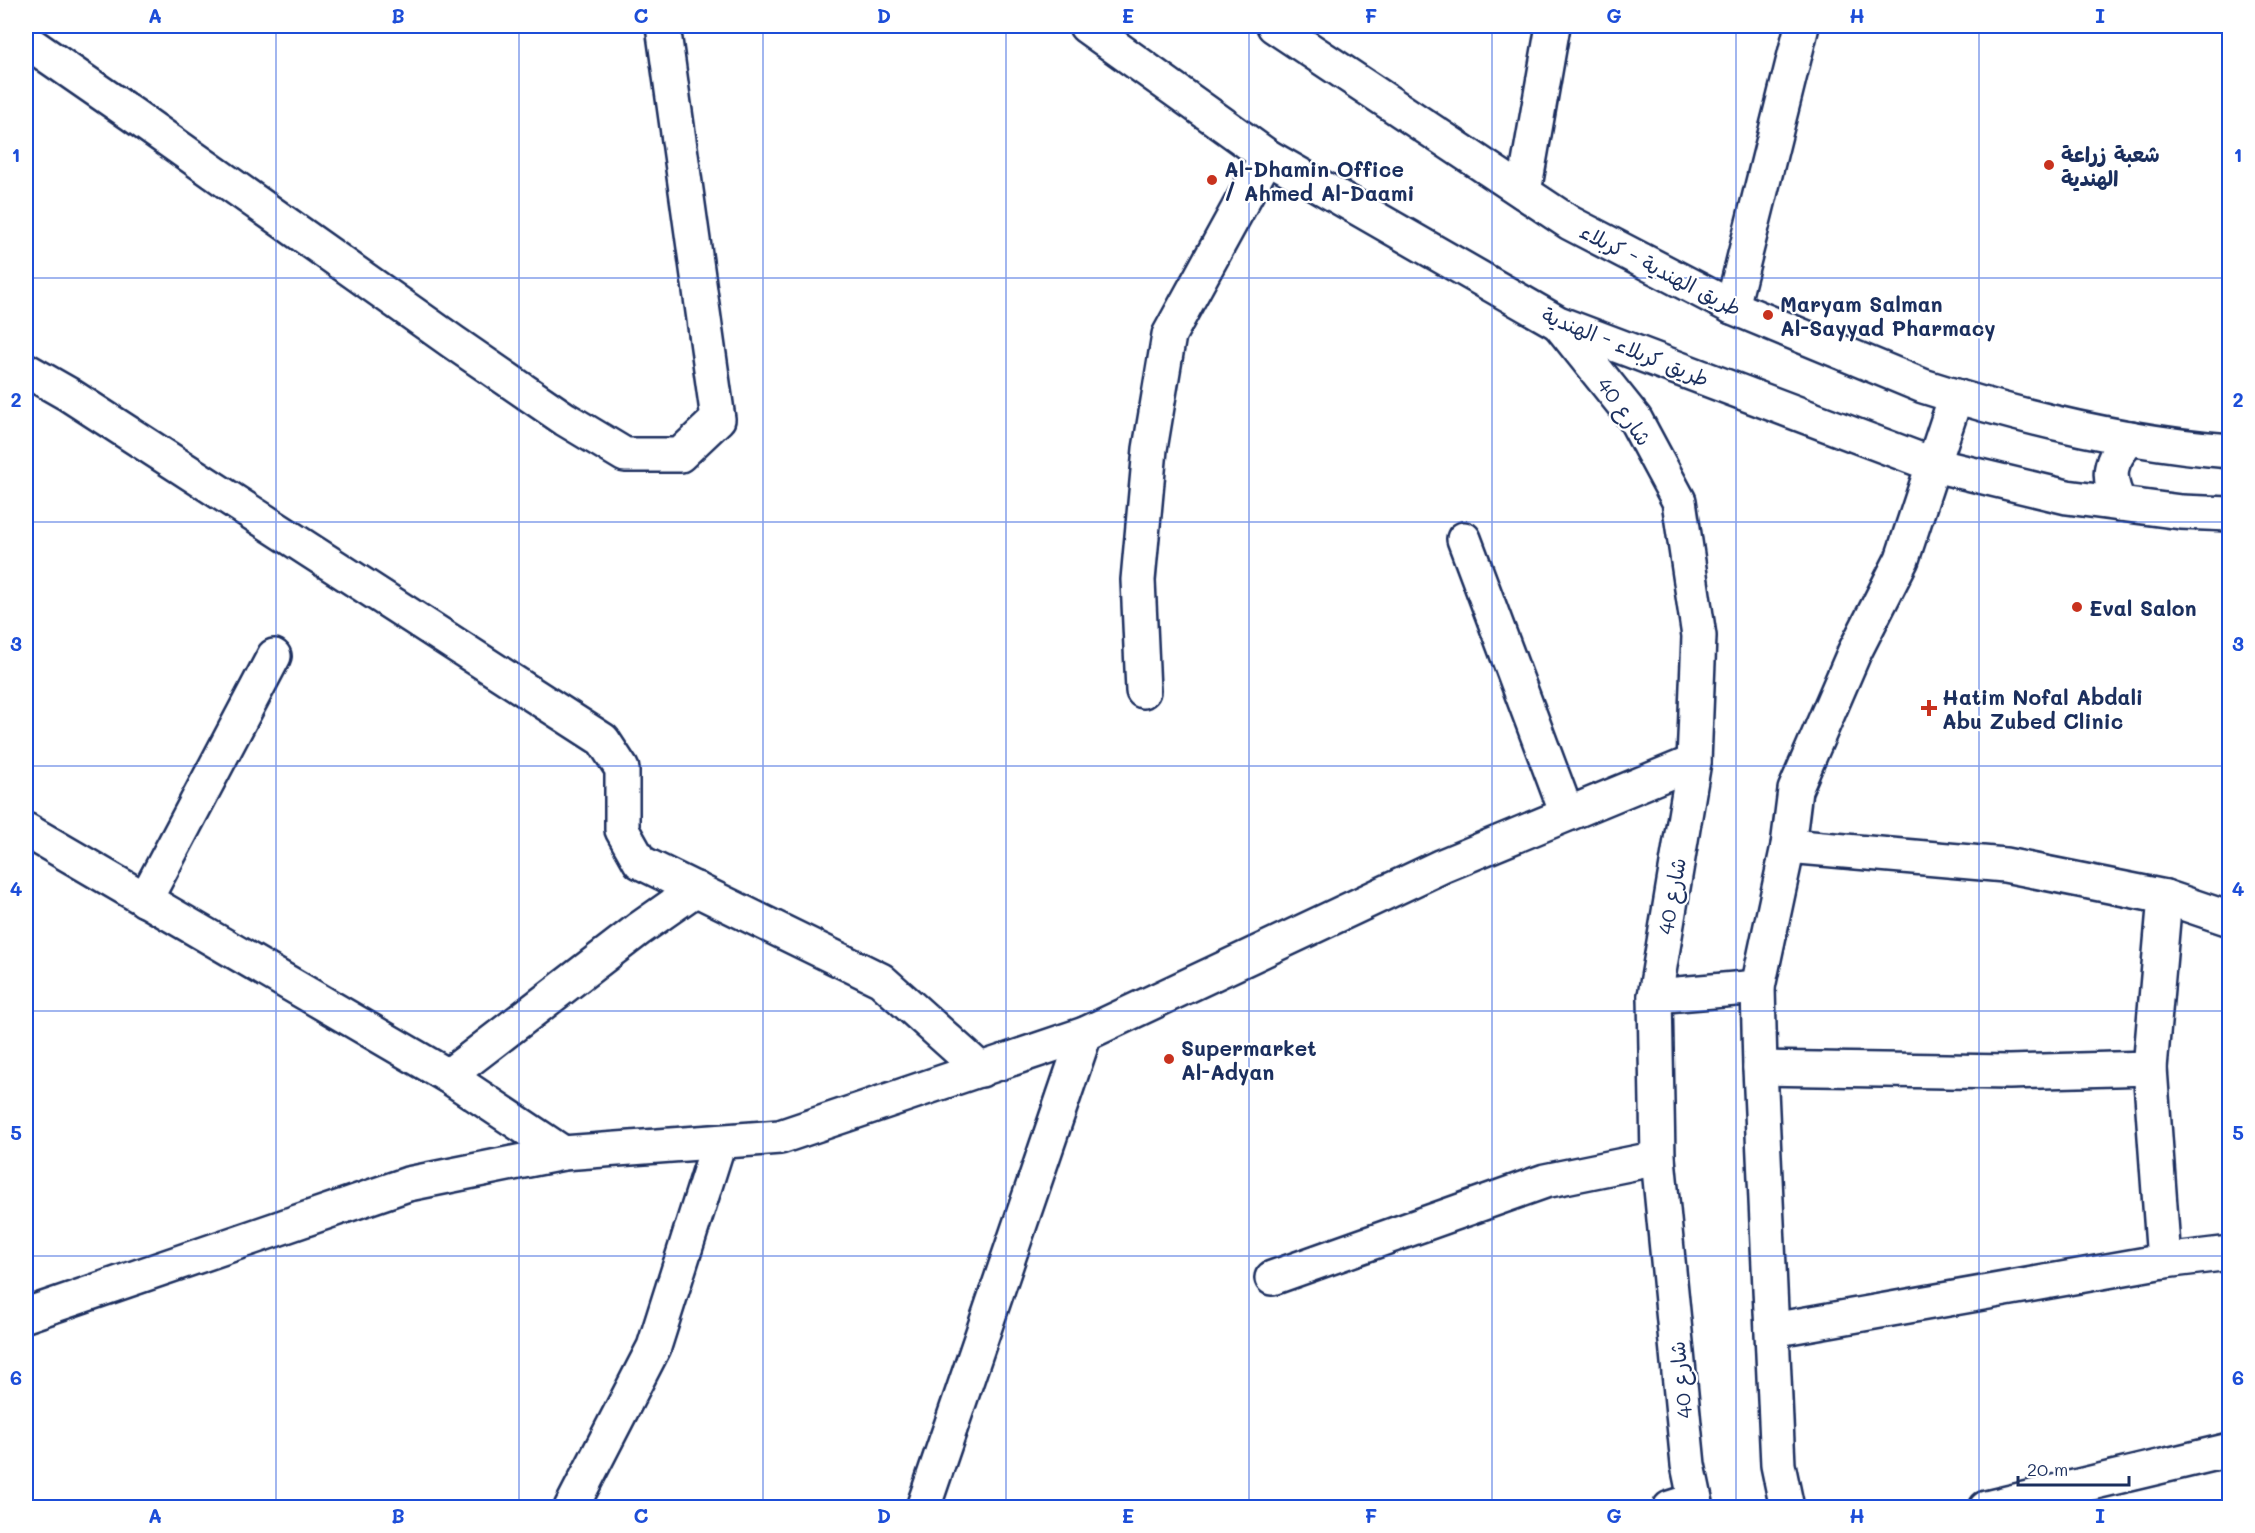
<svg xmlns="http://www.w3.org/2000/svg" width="2255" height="1533" font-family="Mali,'Playpen Sans Arabic',sans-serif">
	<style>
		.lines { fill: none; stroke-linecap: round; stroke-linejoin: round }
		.street-casing { stroke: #1b2f5e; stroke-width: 38 }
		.primary-casing { stroke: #1b2f5e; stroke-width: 38 }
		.street { stroke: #fff; stroke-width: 33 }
		.primary { stroke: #fff; stroke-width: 33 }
		.grid { fill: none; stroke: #1d4ed8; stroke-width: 1.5; stroke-opacity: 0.55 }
		.poi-dot { fill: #c8321e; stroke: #fff; stroke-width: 2 }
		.labels { text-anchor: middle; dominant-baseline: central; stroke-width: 4.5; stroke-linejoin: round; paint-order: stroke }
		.poi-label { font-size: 21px; font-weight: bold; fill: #1b2f5e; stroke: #fff; text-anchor: start }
		.street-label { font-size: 21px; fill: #1b2f5e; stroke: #fff }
		.neatline { fill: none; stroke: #1d4ed8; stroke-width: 2 }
		.grid-label { font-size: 20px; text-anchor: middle; font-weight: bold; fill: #1d4ed8 }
	</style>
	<rect width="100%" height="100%" fill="#fff"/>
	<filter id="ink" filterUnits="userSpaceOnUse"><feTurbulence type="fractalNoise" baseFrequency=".0167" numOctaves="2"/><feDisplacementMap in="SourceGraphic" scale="12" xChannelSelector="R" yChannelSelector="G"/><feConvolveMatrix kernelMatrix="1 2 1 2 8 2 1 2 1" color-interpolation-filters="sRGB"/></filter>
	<g filter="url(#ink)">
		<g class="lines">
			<defs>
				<g id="street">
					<polyline points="26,41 133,115 453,342 565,419 625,455 680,455 718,419 663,26"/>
					<polyline points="1524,192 1553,26"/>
					<polyline points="1732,307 1802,26"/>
					<polyline points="26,370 68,394 603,740 622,769 622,830 640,862 881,980 981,1070"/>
					<polyline points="1464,539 1567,814"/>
					<polyline points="1143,691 1138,580 1150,449 1169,335 1267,156"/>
					<polyline points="26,830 448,1076 563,1153"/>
					<polyline points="1788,846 2005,865 2165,897 2230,919"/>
					<polyline points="145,900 274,656"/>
					<polyline points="1760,1068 2009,1072 2150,1068"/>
					<polyline points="448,1076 639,929 696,889"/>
					<polyline points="2164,1261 2150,1068 2165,897"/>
					<polyline points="1272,1278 1545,1181 1658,1158"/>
					<polyline points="26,1315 408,1184 563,1153 780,1137 1085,1034 1442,866 1694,762"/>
					<polyline points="1772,1330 2164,1261 2230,1253"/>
					<polyline points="571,1508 654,1347 719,1142"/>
					<polyline points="923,1508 1085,1034"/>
					<polyline points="1670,1508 1695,1500"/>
					<polyline points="1986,1508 2230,1450"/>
				</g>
				<g id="primary">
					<polyline points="1086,26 1267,156 1558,323 1934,465 2067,497 2181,512 2230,514"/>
					<path d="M1274 26 1570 223 1732 307 1923 386C2023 418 2125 443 2230 451"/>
					<polyline points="1559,324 1635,419 1679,501 1699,636 1694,762 1655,996 1658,1158 1688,1465 1697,1508"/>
					<path d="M2120 504C2106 477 2108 460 2131 438"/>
					<polyline points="1655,996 1758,987"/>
					<polyline points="1787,1508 1778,1465 1760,1068 1758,987 1788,846 1795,790 1854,653 1902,559 1956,396"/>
				</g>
			</defs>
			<use href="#street" class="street-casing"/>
			<use href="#primary" class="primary-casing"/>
			<use href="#street" class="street"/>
			<use href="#primary" class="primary"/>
		</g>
	</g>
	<path class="grid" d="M276 26V1508M519 26V1508M763 26V1508M1006 26V1508M1249 26V1508M1492 26V1508M1736 26V1508M1979 26V1508M26 278H2230M26 522H2230M26 766H2230M26 1011H2230M26 1256H2230"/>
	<g class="poi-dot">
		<circle cx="2049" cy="165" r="6"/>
		<circle cx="1212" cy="180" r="6"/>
		<circle cx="1768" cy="315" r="6"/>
		<circle cx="2077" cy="607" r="6"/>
		<path d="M1926 699h6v6h6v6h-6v6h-6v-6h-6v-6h6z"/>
		<circle cx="1169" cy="1059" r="6"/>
	</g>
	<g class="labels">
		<g class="poi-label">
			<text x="2061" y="153">شعبة زراعة<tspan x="2061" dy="24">الهندية</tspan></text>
			<text x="1224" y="168">Al-Dhamin Office<tspan x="1224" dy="24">/ Ahmed Al-Daami</tspan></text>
			<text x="1780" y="303">Maryam Salman<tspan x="1780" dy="24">Al-Sayyad Pharmacy</tspan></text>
			<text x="2089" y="607">Eval Salon</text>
			<text x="1942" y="696">Hatim Nofal Abdali<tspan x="1942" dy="24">Abu Zubed Clinic</tspan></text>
			<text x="1181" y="1047">Supermarket<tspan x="1181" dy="24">Al-Adyan</tspan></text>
		</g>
		<g class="street-label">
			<text transform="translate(1661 269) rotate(27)">طريق الهندية - كربلاء</text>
			<text transform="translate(1626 346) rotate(22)">طريق كربلاء - الهندية</text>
			<text transform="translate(1625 411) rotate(55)">شارع 40</text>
			<text transform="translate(1671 896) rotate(-80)">شارع 40</text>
			<text transform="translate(1680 1380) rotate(-96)">شارع 40</text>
		</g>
	</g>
	<rect width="2255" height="1533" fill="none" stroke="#fff" stroke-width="66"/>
	<path d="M2018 1476v9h111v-9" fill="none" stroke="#1b2f5e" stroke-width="3"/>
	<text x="2027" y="1476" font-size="18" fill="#1b2f5e" stroke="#ffffff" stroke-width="4.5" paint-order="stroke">20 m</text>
	<rect x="33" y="33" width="2189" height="1467" class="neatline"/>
	<g class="grid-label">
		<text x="155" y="23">A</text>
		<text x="398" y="23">B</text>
		<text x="641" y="23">C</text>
		<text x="884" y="23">D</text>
		<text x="1128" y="23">E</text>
		<text x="1371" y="23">F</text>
		<text x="1614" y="23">G</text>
		<text x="1857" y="23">H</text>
		<text x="2100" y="23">I</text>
		<text x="16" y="162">1</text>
		<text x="2238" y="162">1</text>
		<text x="16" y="407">2</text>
		<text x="2238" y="407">2</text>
		<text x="16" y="651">3</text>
		<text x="2238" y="651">3</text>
		<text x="16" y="896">4</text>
		<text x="2238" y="896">4</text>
		<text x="16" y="1140">5</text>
		<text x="2238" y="1140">5</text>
		<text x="16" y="1385">6</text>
		<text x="2238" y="1385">6</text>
		<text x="155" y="1523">A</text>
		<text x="398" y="1523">B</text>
		<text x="641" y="1523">C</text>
		<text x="884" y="1523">D</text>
		<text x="1128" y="1523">E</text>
		<text x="1371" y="1523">F</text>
		<text x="1614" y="1523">G</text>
		<text x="1857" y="1523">H</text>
		<text x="2100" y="1523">I</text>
	</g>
</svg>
